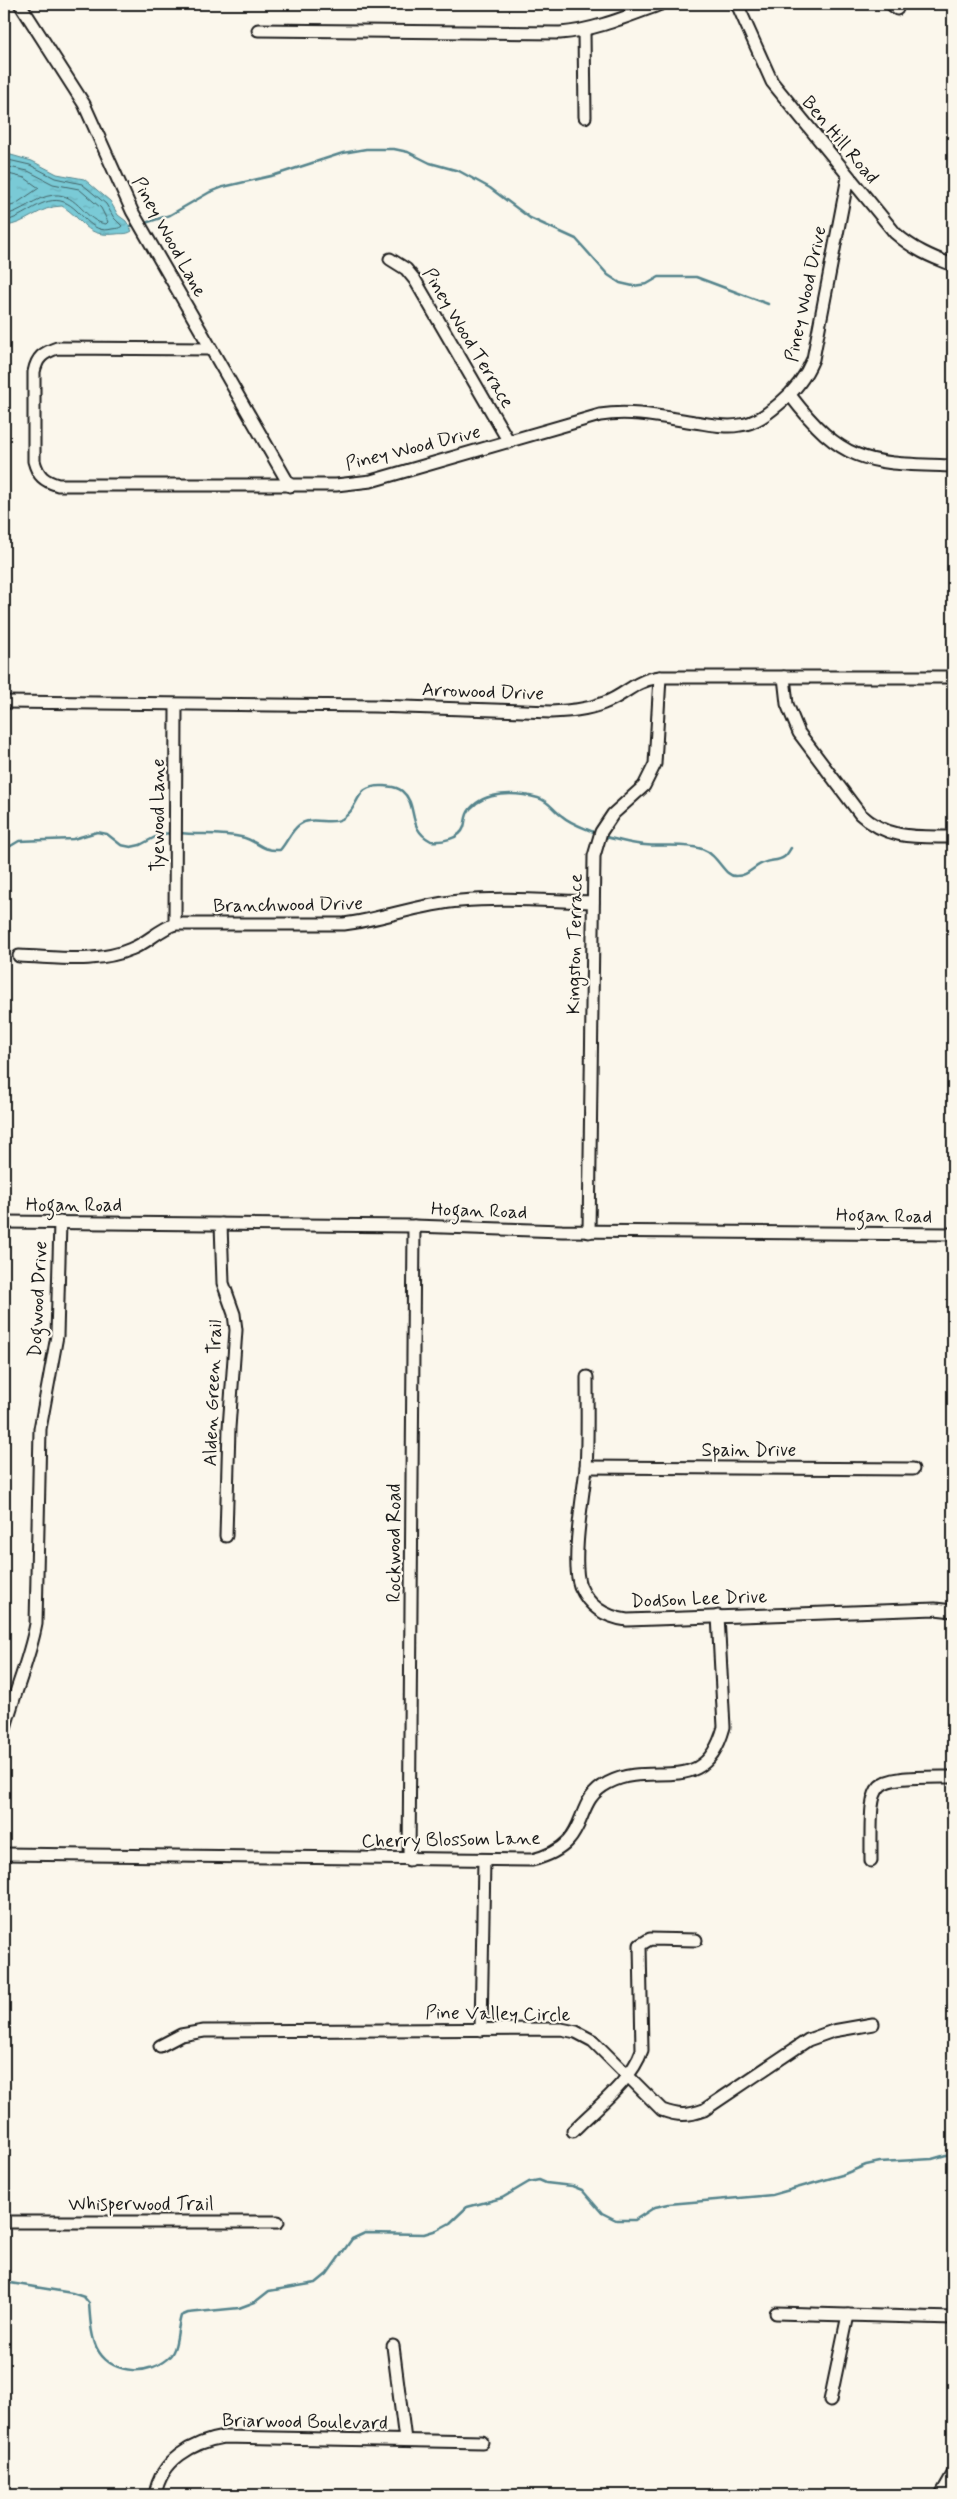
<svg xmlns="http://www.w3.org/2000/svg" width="957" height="2499" font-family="Mynerve,sans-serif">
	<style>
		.water { fill: url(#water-ripples); stroke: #54848c }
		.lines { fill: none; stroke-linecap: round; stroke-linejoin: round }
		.shore { stroke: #426266; stroke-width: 1 }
		.stream { stroke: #54848c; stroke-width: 2.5 }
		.minor-casing { stroke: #1c1c1c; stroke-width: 15 }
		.minor { stroke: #fbf7ec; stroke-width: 11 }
		.labels { text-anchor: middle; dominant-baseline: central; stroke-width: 4.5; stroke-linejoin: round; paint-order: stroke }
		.street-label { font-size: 19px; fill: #1c1c1c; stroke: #fbf7ec }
	</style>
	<defs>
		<pattern id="water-ripples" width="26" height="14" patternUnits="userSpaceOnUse" patternTransform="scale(1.25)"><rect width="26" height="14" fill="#7acad6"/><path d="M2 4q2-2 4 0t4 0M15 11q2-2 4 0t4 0" fill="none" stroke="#69adb7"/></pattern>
	</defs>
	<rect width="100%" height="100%" fill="#fbf7ec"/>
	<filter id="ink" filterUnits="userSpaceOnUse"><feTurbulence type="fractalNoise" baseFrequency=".02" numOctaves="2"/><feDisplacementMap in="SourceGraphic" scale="10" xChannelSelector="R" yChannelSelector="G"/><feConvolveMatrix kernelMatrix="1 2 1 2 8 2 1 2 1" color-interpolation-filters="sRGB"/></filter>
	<g filter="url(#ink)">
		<path class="water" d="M4 153 32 161 57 174 84 179 110 201 118 215 126 221 132 231C126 235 122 233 116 234 84 237 86 221 62 206 39 206 26 225 4 226Z"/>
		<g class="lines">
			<g class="shore">
				<path d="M4 159 30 165 55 178 82 184 106 204 114 218 122 226C119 229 117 228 112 229 90 235 82 209 64 202 43 194 24 219 4 221"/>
				<path d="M4 166 28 171 53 184 79 189 101 208 108 222 106 224C85 222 78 193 54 195 34 197 23 212 4 215"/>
				<polyline points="4,173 25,178 39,188 14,205 4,208"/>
			</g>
			<g class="stream">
				<polyline points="142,224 170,215 210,192 223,187 275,175 343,153 366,149 394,149 408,152 430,163 459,171 490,188 530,218 576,239 608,275 620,283 633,286 647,284 659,277 696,277 768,304"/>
				<polyline points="130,226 137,225"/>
				<path d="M178 833C199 835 221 833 241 837 259 841 259 851 280 850 287 842 291 831 299 825 312 815 329 826 342 819 361 808 353 784 384 786 390 787 396 786 402 791 419 805 406 828 431 841 442 842 460 839 464 827 466 820 465 815 470 809 485 791 516 792 538 798 549 801 553 810 562 816 571 824 585 828 596 833"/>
				<path d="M603 836C617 840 631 844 645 845 663 847 685 843 702 849 719 855 724 877 736 876 749 876 754 865 766 862 772 860 779 861 784 857 787 855 789 851 791 848"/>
				<polyline points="4,850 19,841 73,839 97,832 107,834 121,845 131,847 140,845 161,834 173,833"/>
				<path d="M4 2282 72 2293 84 2297 89 2303C90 2318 91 2340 99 2352 114 2375 151 2376 170 2356 178 2347 177 2328 181 2316L188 2313 239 2308 255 2302 269 2291 316 2283 327 2274 352 2239 365 2233 424 2234 437 2230 450 2223 467 2207 502 2198 529 2182 539 2180 546 2183 572 2186 582 2190 602 2213 616 2220H635L655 2207 669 2204 772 2195 842 2175 866 2165 880 2162 932 2159 953 2153"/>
			</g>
			<defs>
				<g id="minor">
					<polyline points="20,4 84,104 132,211 290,486"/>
					<path d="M737 4 772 82 895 233C913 249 931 257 953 265"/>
					<polyline points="891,4 897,9"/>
					<path d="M258 30 560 33C596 30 628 16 661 4"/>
					<polyline points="584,31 585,117"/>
					<polyline points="390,259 406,269 415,280 509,442"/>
					<path d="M211 349 57 348C43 353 37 357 34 372V461C38 476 44 481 58 485H336L371 481 600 415C632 410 662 417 694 422 709 424 725 428 740 425 756 423 767 414 779 404 795 391 805 378 813 359L848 177"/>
					<path d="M790 395C844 466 870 463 953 466"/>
					<path d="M784 677 787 704 799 733 860 814C888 840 917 837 953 837"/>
					<path d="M4 702 375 706 551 712C569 711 586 710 604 703 627 695 632 681 660 677H953"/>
					<polyline points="175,924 176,705"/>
					<path d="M19 956C56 957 97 964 131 949 147 943 158 930 175 924H344C383 919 420 904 460 901 504 897 549 901 593 902"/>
					<polyline points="4,1222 414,1226 562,1231 953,1234"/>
					<polyline points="221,1224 223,1283 234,1314 236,1330 229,1428 226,1536"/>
					<polyline points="589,1232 594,856 601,832 613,814 644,786 655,764 660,677"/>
					<path d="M587 1377C587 1407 588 1438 586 1468 583 1496 571 1562 580 1586 589 1607 605 1617 627 1620L935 1609 953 1611"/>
					<polyline points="586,1467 913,1469"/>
					<path d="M4 1732C13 1695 29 1662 36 1624L40 1429 57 1336 60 1222"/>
					<path d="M4 1854 532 1860C595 1844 569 1803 608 1783 654 1759 704 1800 724 1727L718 1616"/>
					<polyline points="409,1860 414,1226"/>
					<path d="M871 1861C871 1774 866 1778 953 1777"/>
					<polyline points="481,2030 484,1860"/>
					<path d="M160 2046 181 2035 204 2031 561 2029 576 2032 593 2041 662 2110C678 2116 688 2116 704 2110L808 2040 833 2031 873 2024"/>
					<path d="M573 2131C596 2107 631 2082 642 2050L640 1945 650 1939 696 1940"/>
					<polyline points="4,2222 278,2222"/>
					<polyline points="776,2313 953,2318"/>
					<polyline points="393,2346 405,2440"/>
					<polyline points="830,2401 848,2315"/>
					<path d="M155 2495C161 2460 192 2442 224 2437L482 2442"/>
					<polyline points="941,2495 953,2474"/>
				</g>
			</defs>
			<use href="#minor" class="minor-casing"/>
			<use href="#minor" class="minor"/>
		</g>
	</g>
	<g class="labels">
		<g class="street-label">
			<text transform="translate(840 140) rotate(50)">Ben Hill Road</text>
			<text transform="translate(169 237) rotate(61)">Piney Wood Lane</text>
			<text transform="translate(806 294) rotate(-78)">Piney Wood Drive</text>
			<text transform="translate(468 338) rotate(59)">Piney Wood Terrace</text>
			<text transform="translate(413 448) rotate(-14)">Piney Wood Drive</text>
			<text transform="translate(483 692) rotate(2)">Arrowood Drive</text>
			<text transform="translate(158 815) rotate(-90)">Tyewood Lane</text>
			<text transform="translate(288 905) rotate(-1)">Branchwood Drive</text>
			<text transform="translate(575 944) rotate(-89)">Kingston Terrace</text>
			<text x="74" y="1205">Hogan Road</text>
			<text transform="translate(479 1211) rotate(2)">Hogan Road</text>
			<text transform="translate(884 1216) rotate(1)">Hogan Road</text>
			<text transform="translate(38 1299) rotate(-87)">Dogwood Drive</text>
			<text transform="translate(213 1393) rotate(-88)">Alden Green Trail</text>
			<text x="749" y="1450">Spain Drive</text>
			<text transform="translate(394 1543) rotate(-90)">Rockwood Road</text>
			<text transform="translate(699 1599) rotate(-2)">Dodson Lee Drive</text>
			<text transform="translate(451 1840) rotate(-1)">Cherry Blossom Lane</text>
			<text transform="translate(498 2014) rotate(1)">Pine Valley Circle</text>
			<text x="141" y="2204">Whisperwood Trail</text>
			<text transform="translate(305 2422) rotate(1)">Briarwood Boulevard</text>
		</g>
	</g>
	<rect width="957" height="2499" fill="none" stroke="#fbf7ec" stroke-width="20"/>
	<rect x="10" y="10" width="937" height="2479" fill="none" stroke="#1c1c1c" stroke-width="2" filter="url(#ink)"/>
</svg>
